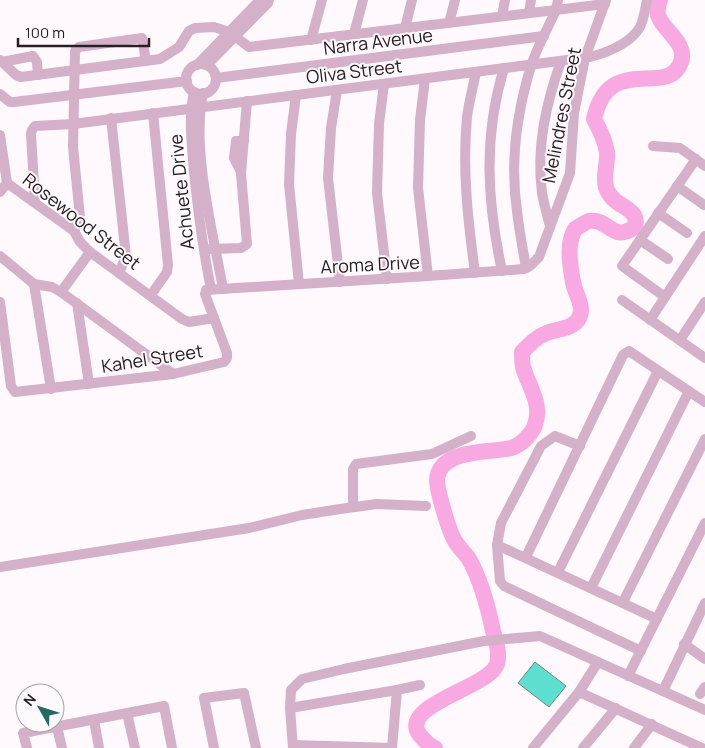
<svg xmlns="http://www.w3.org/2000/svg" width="705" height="748" font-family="Manrope,sans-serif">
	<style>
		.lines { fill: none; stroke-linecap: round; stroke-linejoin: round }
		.river { stroke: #f8a9e1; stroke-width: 16 }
		.building { fill: #5cdfce; stroke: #758885 }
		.minor { stroke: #d4b0c9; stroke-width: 10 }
		.labels { text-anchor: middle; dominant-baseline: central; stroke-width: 4; stroke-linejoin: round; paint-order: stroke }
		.street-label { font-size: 18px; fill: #262024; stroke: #fff8fd }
	</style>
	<rect width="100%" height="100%" fill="#fff8fd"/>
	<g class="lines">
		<path class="river" d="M435 748C429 746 423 739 419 734 400 704 489 688 497 664 500 653 496 641 493 631 488 607 481 580 469 559 465 553 459 548 455 541 449 532 437 490 437 480 439 448 491 453 511 448 522 445 534 432 536 421 541 401 528 385 523 367 522 362 522 357 522 352 530 344 536 337 547 333 556 329 568 330 576 322 588 310 575 295 573 282 570 264 566 245 575 229 579 227 585 222 589 221 610 218 611 243 635 227 640 206 615 209 607 190 602 179 608 164 607 152 605 140 600 130 594 119 609 51 668 99 681 62 688 43 662 30 658 15 657 10 658 5 660 0"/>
	</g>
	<polygon class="building" points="535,662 566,686 549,707 518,683"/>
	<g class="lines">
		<g class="minor">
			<polyline points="529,13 531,0"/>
			<polyline points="502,16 505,0"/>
			<polyline points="449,23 455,0"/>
			<polyline points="405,28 412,0"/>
			<polyline points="354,34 363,0"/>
			<polyline points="311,40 322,0"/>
			<polyline points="0,60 16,75 21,77 160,59 179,47 189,31 195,28 214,27 229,32 249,47 605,4"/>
			<polyline points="2,62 33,56 37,62 38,75"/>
			<circle cx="201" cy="79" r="15"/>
			<polyline points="197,65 260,0"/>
			<polyline points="207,65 268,3 269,0"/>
			<polyline points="216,78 544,36"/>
			<polyline points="425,79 420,120 418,188 428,276"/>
			<polyline points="384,84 379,124 377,193 387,279"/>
			<polyline points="337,90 331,128 328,178 340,282"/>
			<path d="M194 92C188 118 192 145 194 172 198 211 203 250 211 289"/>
			<path d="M203 93C191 149 213 232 223 289"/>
			<polyline points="0,94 10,102 14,102 187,81"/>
			<polyline points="296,95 291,134 289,184 299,284"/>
			<polyline points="111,118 126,256 119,273"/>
			<polyline points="0,135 7,183 0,192"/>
			<polyline points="653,146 680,148 705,166"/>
			<polyline points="240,170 234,158 236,141 244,141"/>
			<polyline points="7,183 74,231 80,242 90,252 182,319 189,322 214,318"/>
			<polyline points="677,186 704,205"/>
			<path d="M35 201 31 134 32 130 35 126 73 124 590 57C609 52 630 44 640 27 644 19 645 9 647 0"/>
			<polyline points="658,213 687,233"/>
			<path d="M550 226C547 215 544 204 542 193 536 147 546 104 561 61"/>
			<polyline points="74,231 80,217 73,147 75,51 79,47 142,38 146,61"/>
			<polyline points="640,240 668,259"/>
			<polyline points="210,249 241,248 247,244 241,174 247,101"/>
			<polyline points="0,256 34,284 52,287 61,292 173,374"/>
			<path d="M526 268C523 249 519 230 517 211 510 163 517 112 531 66 537 47 548 28 556 10L558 0"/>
			<path d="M502 271C487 201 483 138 504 68"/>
			<path d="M475 273C468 221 462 170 467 117 469 102 473 87 476 72"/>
			<polyline points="34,284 51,389"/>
			<polyline points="61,292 90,252"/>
			<polyline points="151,295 167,272 168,265 153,113"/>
			<polyline points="665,297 622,266 696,159"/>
			<polyline points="622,300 705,358"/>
			<polyline points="0,302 11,386 15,392 173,374 224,362 227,358 227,353 205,294 206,290 428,276 524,269 530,266 539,257 570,173 574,113 585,58 606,0"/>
			<polyline points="77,303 89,384"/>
			<polyline points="650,320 705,236"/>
			<polyline points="680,340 705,302"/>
			<polyline points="580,446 555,436 541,446 501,523 497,545 500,581 504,586 641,651"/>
			<polyline points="353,507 353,469 356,464 432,454 471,436"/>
			<polyline points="497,545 657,619"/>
			<polyline points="526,557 623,355 629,351 705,402"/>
			<polyline points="0,567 249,528 302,515 340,509 377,504 426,506"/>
			<polyline points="558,572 658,371"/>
			<polyline points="591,588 689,391"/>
			<polyline points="623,602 705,439"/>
			<polyline points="684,644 705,659"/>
			<polyline points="628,676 705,523"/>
			<polyline points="663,691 705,603"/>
			<polyline points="579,692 702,748"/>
			<polyline points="700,694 705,687"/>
			<polyline points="290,708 397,690 420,685"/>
			<polyline points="127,713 135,748"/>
			<polyline points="94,720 99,748"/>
			<polyline points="57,727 62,748"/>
			<polyline points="293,745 392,748"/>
			<polyline points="27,748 23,733 164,706 172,748"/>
			<polyline points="214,748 204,698 244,693 256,748"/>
			<polyline points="293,748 290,708 291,690 302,679 344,669 484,641 540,636 705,710"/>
			<polyline points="392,748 397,690"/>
			<polyline points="533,748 579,692 598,662"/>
			<polyline points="583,748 616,708"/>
			<polyline points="634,748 652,724"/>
		</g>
	</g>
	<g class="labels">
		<g class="street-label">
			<text transform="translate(378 41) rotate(-7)">Narra Avenue</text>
			<text transform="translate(354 71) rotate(-7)">Oliva Street</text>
			<text transform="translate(561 115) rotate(-79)">Melindres Street</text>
			<text transform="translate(181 192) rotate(-96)">Achuete Drive</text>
			<text transform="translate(82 221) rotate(38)">Rosewood Street</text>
			<text transform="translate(370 264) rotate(-3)">Aroma Drive</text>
			<text transform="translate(152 358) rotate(-9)">Kahel Street</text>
		</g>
	</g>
	<g transform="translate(40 708) rotate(309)"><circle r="24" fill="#fff8fd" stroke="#a8a2a6"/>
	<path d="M0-4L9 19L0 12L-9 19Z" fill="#216a61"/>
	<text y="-8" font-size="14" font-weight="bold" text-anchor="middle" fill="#262024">N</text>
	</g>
	<path d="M18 38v8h131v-8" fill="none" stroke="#262024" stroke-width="2.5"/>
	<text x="25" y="38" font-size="15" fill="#262024" stroke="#fff8fd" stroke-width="4" paint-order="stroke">100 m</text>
</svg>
